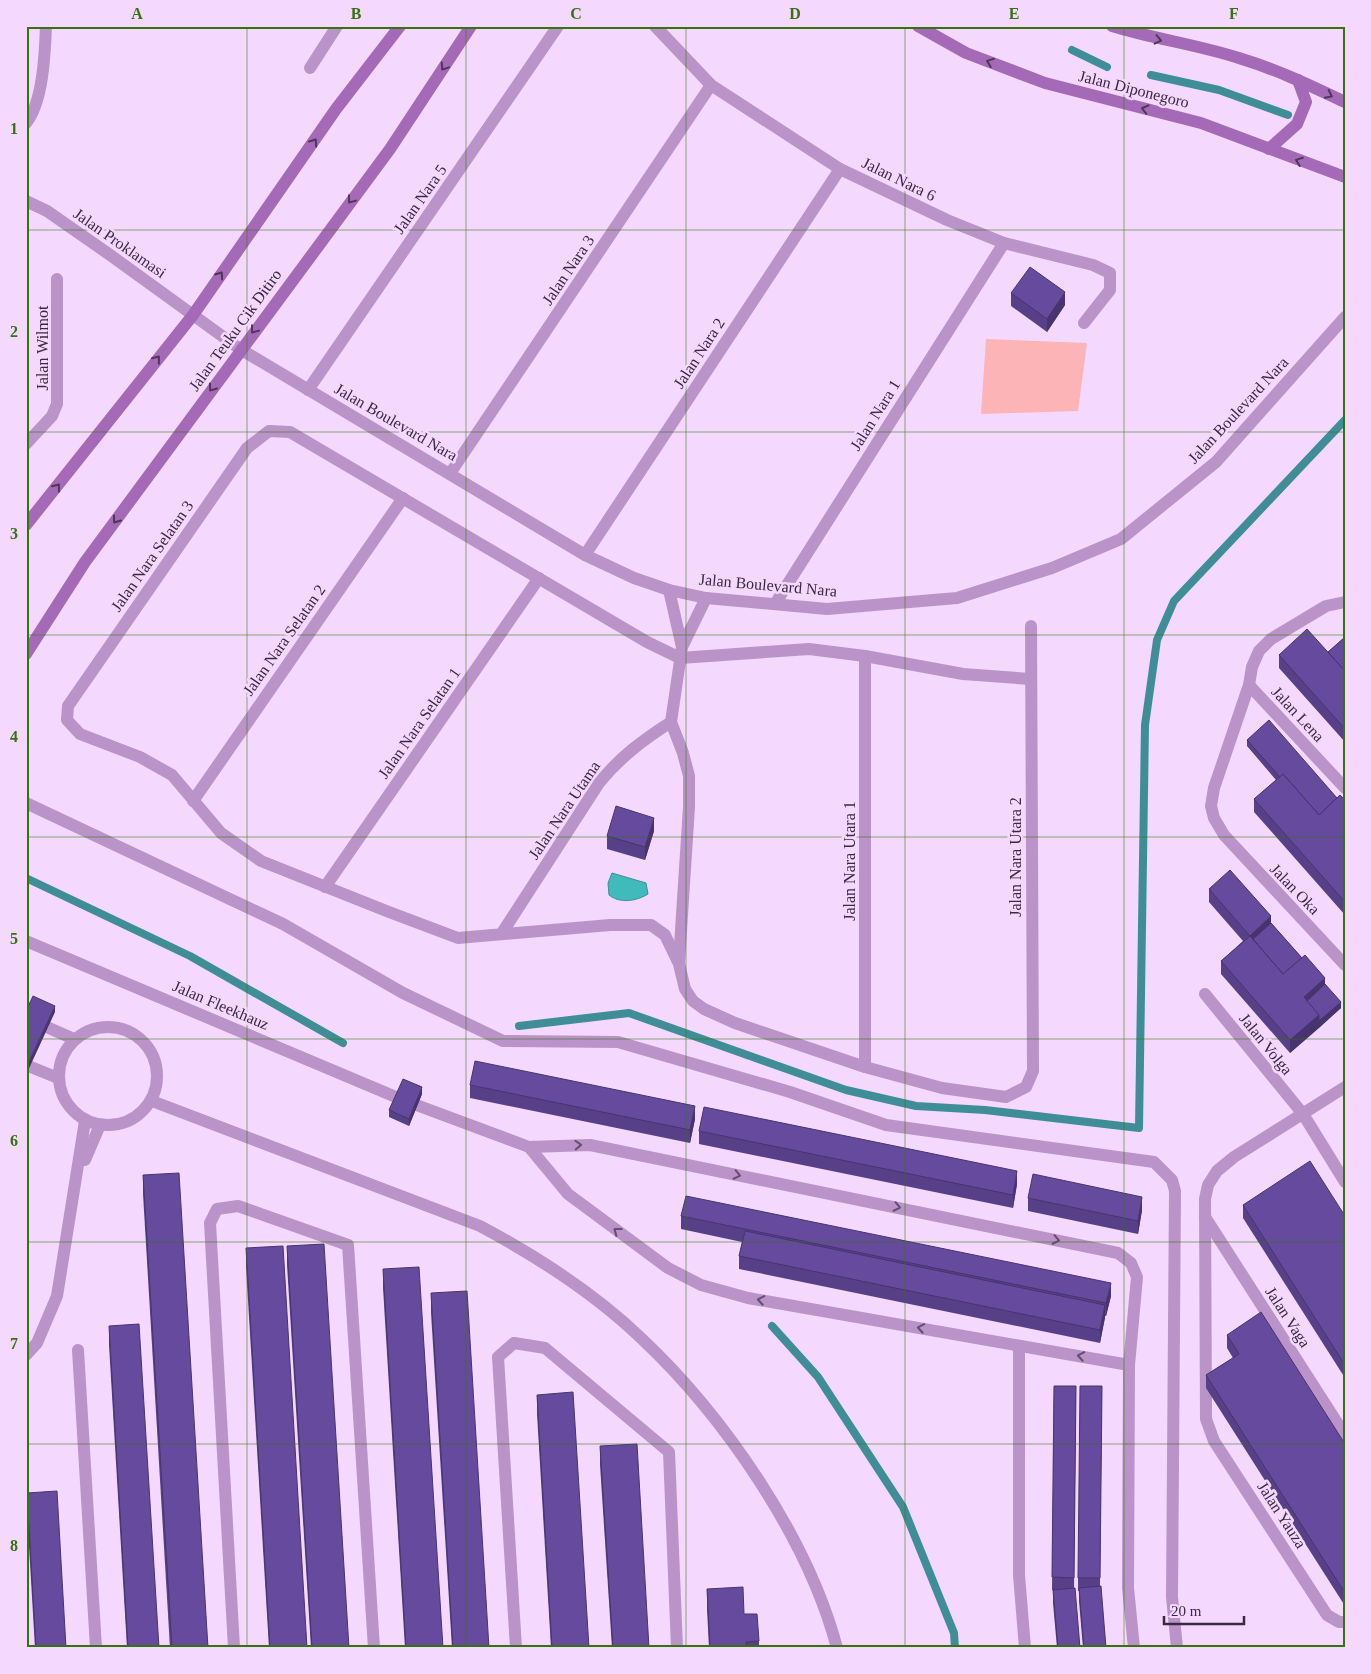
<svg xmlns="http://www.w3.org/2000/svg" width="1371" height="1674" font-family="Georgia,serif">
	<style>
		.green { fill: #fcb4b6 }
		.water { fill: #41babc; stroke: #3f8e97 }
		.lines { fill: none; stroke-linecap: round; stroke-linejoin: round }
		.stream { stroke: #3f8e97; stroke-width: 8 }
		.street { stroke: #ba93c8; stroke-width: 12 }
		.secondary { stroke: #a46ab8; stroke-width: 12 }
		.wall { fill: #584088 }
		.shaded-wall { fill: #47346f }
		.building { fill: #664a9e; stroke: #47346f }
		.oneway { stroke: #503659 }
		.oneway2 { stroke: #674e70 }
		.grid { fill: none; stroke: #35740d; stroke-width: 1; stroke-opacity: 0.55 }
		.labels { text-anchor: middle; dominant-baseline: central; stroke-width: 5; stroke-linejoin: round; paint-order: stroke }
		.street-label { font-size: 16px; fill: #3b2941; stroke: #f4d8fe }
		.neatline { fill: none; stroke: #35740d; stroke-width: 2 }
		.grid-label { font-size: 16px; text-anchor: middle; font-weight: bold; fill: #35740d }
	</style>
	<rect width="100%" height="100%" fill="#f4d8fe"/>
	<polygon class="green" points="986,339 1087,343 1078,411 981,414"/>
	<path class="water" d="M612 873 646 883 648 894C637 901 620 904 609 895L608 883Z"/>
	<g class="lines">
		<g class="stream">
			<polyline points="1072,50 1107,67"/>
			<polyline points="1151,75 1219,90 1288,115"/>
			<polyline points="26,878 190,956 343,1043"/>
			<polyline points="519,1026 629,1013 846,1090 916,1106 985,1110 1139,1128 1145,725 1157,640 1174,601 1345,420"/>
			<polyline points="772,1326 818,1377 903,1507 954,1633 955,1648"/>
		</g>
		<g class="street">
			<polyline points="655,26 711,85 840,169 947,220 1004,243 1093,265 1110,273 1110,290 1084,323"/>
			<polyline points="310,68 337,26"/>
			<path d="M26 123C43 103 45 53 46 26"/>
			<polyline points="26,201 47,211 113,257 240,349 585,555 634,578 669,590 706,598 827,609 957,598 1052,568 1121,539 1216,462 1345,317"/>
			<polyline points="308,390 558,26"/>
			<polyline points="26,444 52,416 57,404 57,279"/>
			<polyline points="451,472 711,85"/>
			<polyline points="585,555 840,169"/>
			<polyline points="669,590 682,647"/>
			<polyline points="1345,602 1326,606 1271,639 1259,651 1252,667 1249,685 1214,788 1211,806 1214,818 1224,835 1345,965"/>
			<polyline points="775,604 1004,243"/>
			<polyline points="1030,679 963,674 865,656 809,649 680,658 647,642 290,432 269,431 247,448 68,706 67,720 80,734 140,757 172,775 221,833 261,861 389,912 458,938 610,925 651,925 665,935 679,964 685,989 693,1001 704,1009 735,1023 865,1067 942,1088 1006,1097 1026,1087 1033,1071 1031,626"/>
			<polyline points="1249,685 1345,788"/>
			<polyline points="193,801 403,498"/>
			<polyline points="26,803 283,924 403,993 503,1041 618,1042 790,1092 886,1125 1154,1162 1172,1180 1175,1191 1172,1597 1177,1648"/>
			<polyline points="325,887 539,578"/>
			<path d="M502 933 599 783C620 757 643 740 671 722"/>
			<polyline points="26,941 403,1100 529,1147 590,1145 1118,1253 1131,1263 1137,1277 1129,1365 1128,1588 1134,1648"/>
			<polyline points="679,961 689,807 689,776 683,753 671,722 682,647 706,598"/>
			<polyline points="1205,994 1303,1114 1345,1182"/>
			<polyline points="26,1018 74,1039"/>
			<circle cx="108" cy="1076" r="49"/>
			<polyline points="26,1065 58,1078"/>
			<polyline points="865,1067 865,656"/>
			<polyline points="1345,1087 1234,1157 1217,1171 1208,1185 1205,1199 1206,1419 1214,1441 1327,1615 1339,1622 1345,1622"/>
			<path d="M152 1101 480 1226C538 1257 594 1293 641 1338 724 1416 808 1538 837 1648"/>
			<polyline points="529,1147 568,1194 668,1268 701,1285 748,1298 1129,1365"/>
			<polyline points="85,1160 100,1125"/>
			<polyline points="1205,1217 1345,1435"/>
			<polyline points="1019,1346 1019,1575 1025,1648"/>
			<polyline points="78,1350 96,1648"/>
			<polyline points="26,1355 37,1343 57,1296 85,1121"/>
			<polyline points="234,1648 210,1223 217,1209 238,1206 348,1245 374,1648"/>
			<polyline points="516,1648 498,1357 514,1343 545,1348 669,1452 677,1648"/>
		</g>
		<g class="secondary">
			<polyline points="918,26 966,53 1045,83 1201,123 1345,177"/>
			<path d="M1112 26C1154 39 1200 45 1242 59 1278 70 1311 86 1345 102"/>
			<polyline points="1269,149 1297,124 1306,102 1298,80"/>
			<polyline points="26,525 193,315 336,109 400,26"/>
			<polyline points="26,654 85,562 390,149 471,26"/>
		</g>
	</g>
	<g class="wall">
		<polygon points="1011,293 1065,305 1047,332 1011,306"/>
		<polygon points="1345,637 1345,742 1279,668 1279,655 1328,652"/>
		<polygon points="1247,740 1337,798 1345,800 1345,915 1254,812 1254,799 1276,780 1247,746"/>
		<polygon points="654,831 645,860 607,849 607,836"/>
		<polygon points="1209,889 1271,923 1325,984 1341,1008 1290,1053 1221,974 1221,961 1243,941 1209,902"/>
		<polygon points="470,1085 695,1119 690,1143 470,1098"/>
		<polygon points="422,1094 409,1126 389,1117 389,1110"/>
		<polygon points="699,1131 1017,1184 1013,1208 699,1144"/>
		<polygon points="143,1175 208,1648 170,1648 143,1194"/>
		<polygon points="1028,1198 1142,1210 1138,1234 1028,1211"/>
		<polygon points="1243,1205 1345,1216 1345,1378 1243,1218"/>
		<polygon points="681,1216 1111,1296 1106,1316 1105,1316 1100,1343 739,1269 739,1256 742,1242 681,1229"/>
		<polygon points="287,1246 349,1648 311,1648 287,1265"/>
		<polygon points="246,1248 307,1648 269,1648 246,1267"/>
		<polygon points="383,1269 443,1648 405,1648 383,1288"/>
		<polygon points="431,1293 489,1648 452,1648 431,1313"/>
		<polygon points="109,1326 159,1648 127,1648 109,1345"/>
		<polygon points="1227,1335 1345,1444 1345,1606 1206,1388 1206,1375 1233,1358 1227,1348"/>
		<polygon points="1054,1386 1076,1386 1074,1589 1080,1648 1057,1648 1053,1603 1053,1590 1052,1590"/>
		<polygon points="1102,1386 1100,1586 1106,1648 1083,1648 1079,1601 1079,1591 1078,1591 1078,1578"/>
		<polygon points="537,1395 589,1648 551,1648 537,1414"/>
		<polygon points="600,1446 649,1648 612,1648 600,1465"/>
		<polygon points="27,1493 66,1648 35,1648 27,1512"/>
		<polygon points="707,1589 744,1614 759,1641 759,1648 709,1648 707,1609"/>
	</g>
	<g class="shaded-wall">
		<polygon points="1065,292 1065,305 1047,332 1047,319"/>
		<polygon points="654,818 654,831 645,860 645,847"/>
		<polygon points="1271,916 1271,929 1253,946 1250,936"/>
		<polygon points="1325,978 1325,991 1307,1007 1304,997"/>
		<polygon points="1341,1002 1341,1008 1319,1028 1319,1021"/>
		<polygon points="55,1006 55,1012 26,1075 26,1068"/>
		<polygon points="1319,1015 1319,1028 1290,1053 1290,1040"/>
		<polygon points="422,1087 422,1094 409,1126 409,1119"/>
		<polygon points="695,1106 695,1119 690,1143 690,1130"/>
		<polygon points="1017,1171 1017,1184 1013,1208 1013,1195"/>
		<polygon points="1142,1197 1142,1210 1138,1234 1138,1221"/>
		<polygon points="1111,1283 1111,1296 1106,1316 1106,1303"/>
		<polygon points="1105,1305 1105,1318 1100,1343 1100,1330"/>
	</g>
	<g class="building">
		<polygon points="1030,267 1065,292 1047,319 1011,293"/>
		<polygon points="1307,629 1345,671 1345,729 1279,655"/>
		<polygon points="1345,637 1345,671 1328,652"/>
		<polygon points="1269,720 1337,798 1319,815 1283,774 1280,777 1247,740"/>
		<polygon points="1283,774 1319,815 1340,795 1345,800 1345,902 1254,799"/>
		<polygon points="616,806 654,818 645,847 607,836"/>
		<polygon points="1230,870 1271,916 1250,936 1209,889"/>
		<polygon points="1271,923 1302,958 1283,974 1253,939"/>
		<polygon points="1250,936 1283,974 1305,955 1325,978 1304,997 1319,1015 1290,1040 1221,961"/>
		<polygon points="1325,984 1341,1002 1319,1021 1319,1015 1307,1001"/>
		<polygon points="33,996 55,1006 26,1068 26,1011"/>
		<polygon points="475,1061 695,1106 690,1130 470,1085"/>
		<polygon points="403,1079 422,1087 409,1119 389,1110"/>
		<polygon points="704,1107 1017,1171 1013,1195 699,1131"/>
		<polygon points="1310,1161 1345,1216 1345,1365 1243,1205"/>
		<polygon points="179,1173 208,1648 172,1648 143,1175"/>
		<polygon points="1033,1174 1142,1197 1138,1221 1028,1198"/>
		<polygon points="686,1196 1111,1283 1106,1303 681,1216"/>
		<polygon points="745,1231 1105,1305 1100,1330 739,1256"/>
		<polygon points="324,1244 349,1648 312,1648 287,1246"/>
		<polygon points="283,1246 307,1648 270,1648 246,1248"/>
		<polygon points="419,1267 443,1648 406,1648 383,1269"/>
		<polygon points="467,1291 489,1648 453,1648 431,1293"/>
		<polygon points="1261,1312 1345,1444 1345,1593 1206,1375 1239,1354 1227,1335"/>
		<polygon points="139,1324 159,1648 128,1648 109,1326"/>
		<polygon points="1054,1386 1076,1386 1074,1578 1052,1577"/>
		<polygon points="1080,1386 1102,1386 1100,1578 1078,1578"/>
		<polygon points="573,1392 589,1648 552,1648 537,1395"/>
		<polygon points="637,1444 649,1648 613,1648 600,1446"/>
		<polygon points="57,1491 66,1648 36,1648 27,1493"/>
		<polygon points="1101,1586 1106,1648 1084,1648 1079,1588"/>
		<polygon points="743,1587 744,1614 757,1614 759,1641 746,1642 747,1648 710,1648 707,1589"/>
		<polygon points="1075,1588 1080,1648 1058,1648 1053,1590"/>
	</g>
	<defs><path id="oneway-chevron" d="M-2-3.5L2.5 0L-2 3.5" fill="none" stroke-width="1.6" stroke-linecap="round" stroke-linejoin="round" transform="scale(1.25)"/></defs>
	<g class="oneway">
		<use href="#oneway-chevron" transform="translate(1158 40) rotate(13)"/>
		<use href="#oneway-chevron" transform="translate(990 62) rotate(-159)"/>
		<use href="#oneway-chevron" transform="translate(444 67) rotate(124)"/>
		<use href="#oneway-chevron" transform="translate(1329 95) rotate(26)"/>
		<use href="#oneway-chevron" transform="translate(1145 109) rotate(-166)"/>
		<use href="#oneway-chevron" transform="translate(314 142) rotate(-55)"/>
		<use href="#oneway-chevron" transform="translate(1299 161) rotate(-159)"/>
		<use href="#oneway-chevron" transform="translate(351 200) rotate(127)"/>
		<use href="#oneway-chevron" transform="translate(220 275) rotate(-55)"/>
		<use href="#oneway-chevron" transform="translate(254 330) rotate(127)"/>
		<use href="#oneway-chevron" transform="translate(157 359) rotate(-52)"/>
		<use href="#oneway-chevron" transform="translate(212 388) rotate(126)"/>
		<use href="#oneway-chevron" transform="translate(57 487) rotate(-52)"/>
		<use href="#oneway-chevron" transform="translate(116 520) rotate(126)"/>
	</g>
	<g class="oneway2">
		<use href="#oneway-chevron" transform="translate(578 1145) rotate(-2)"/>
		<use href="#oneway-chevron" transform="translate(737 1175) rotate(12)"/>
		<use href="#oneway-chevron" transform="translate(897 1207) rotate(12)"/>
		<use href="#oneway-chevron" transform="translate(617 1231) rotate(-143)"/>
		<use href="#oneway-chevron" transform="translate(1056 1240) rotate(12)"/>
		<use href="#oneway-chevron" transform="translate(761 1300) rotate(-170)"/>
		<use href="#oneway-chevron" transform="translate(921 1328) rotate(-170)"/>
		<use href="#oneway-chevron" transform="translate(1081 1356) rotate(-170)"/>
	</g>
	<path class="grid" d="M247 26V1648M466 26V1648M686 26V1648M905 26V1648M1124 26V1648M26 230H1345M26 432H1345M26 635H1345M26 837H1345M26 1039H1345M26 1242H1345M26 1444H1345"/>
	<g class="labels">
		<g class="street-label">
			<text transform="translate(1134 89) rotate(14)">Jalan Diponegoro</text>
			<text transform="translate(899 179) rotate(26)">Jalan Nara 6</text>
			<text transform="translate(420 199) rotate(-55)">Jalan Nara 5</text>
			<text transform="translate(120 243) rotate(35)">Jalan Proklamasi</text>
			<text transform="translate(568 270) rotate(-56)">Jalan Nara 3</text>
			<text transform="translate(235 330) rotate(-54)">Jalan Teuku Cik Ditiro</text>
			<text transform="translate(42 348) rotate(-90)">Jalan Wilmot</text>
			<text transform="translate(699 353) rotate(-57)">Jalan Nara 2</text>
			<text transform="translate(1238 410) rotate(-47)">Jalan Boulevard Nara</text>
			<text transform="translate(875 415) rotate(-58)">Jalan Nara 1</text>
			<text transform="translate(396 422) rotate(30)">Jalan Boulevard Nara</text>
			<text transform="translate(152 556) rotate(-55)">Jalan Nara Selatan 3</text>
			<text transform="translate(768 585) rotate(5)">Jalan Boulevard Nara</text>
			<text transform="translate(284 640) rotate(-55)">Jalan Nara Selatan 2</text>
			<text transform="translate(1298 714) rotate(47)">Jalan Lena</text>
			<text transform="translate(419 723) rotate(-55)">Jalan Nara Selatan 1</text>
			<text transform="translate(564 810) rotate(-56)">Jalan Nara Utama</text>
			<text transform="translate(1015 857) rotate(-90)">Jalan Nara Utara 2</text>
			<text transform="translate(849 861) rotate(-90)">Jalan Nara Utara 1</text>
			<text transform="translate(1295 889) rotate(46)">Jalan Oka</text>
			<text transform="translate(221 1005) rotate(23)">Jalan Fleekhauz</text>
			<text transform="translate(1266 1044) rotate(51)">Jalan Volga</text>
			<text transform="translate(1288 1317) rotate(57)">Jalan Vaga</text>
			<text transform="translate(1282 1515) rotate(57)">Jalan Yauza</text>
		</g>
	</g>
	<rect width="1371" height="1674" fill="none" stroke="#f4d8fe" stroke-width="55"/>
	<path d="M1164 1616v8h80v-8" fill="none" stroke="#3b2941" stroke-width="2.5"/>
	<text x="1171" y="1616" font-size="15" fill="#3b2941" stroke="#f4d8fe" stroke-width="4" paint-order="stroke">20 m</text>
	<rect x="28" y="28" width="1316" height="1618" class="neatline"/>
	<g class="grid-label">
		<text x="137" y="19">A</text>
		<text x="356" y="19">B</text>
		<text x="576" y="19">C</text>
		<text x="795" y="19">D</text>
		<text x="1014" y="19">E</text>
		<text x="1234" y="19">F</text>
		<text x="14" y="134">1</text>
		<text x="14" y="337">2</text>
		<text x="14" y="539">3</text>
		<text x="14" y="742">4</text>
		<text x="14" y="944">5</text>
		<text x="14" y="1146">6</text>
		<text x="14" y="1349">7</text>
		<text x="14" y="1551">8</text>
	</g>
</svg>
